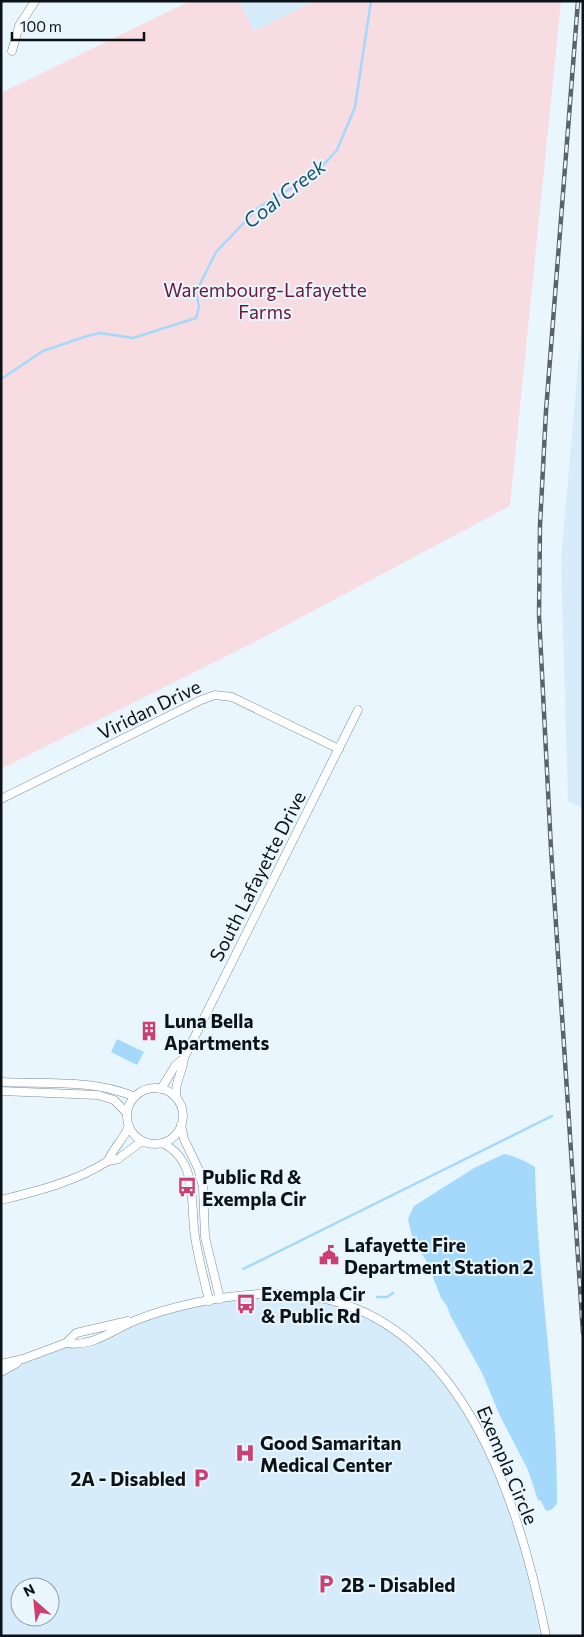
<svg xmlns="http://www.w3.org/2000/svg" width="584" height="1637" font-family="Commissioner,sans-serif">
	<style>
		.built { fill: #d6ecfb; fill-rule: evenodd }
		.green { fill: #f7dce2 }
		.water { fill: #a4d9fc }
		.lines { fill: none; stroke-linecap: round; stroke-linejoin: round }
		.stream { stroke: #a4d9fc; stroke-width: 2.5 }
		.street-casing { stroke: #7a8d9a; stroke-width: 9 }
		.street { stroke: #fff; stroke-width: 8 }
		.rail-casing { stroke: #5b6369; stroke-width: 4.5 }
		.rail { stroke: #eaf6fe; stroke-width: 2.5; stroke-dasharray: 8; stroke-linecap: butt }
		.labels { text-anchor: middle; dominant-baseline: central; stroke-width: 4; stroke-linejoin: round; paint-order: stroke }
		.park-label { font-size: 19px; fill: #6e1839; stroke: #eaf6fe }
		.street-label { font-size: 19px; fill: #0c1318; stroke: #eaf6fe }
		.poi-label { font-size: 19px; font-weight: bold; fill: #0c1318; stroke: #eaf6fe; text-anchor: start }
		.water-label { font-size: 20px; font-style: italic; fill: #1d506d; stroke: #eaf6fe }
	</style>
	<rect width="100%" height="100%" fill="#eaf6fe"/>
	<g class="built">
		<polygon points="239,1 315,1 254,31"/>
		<polygon points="583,309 583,809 568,801 561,560"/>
		<path d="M284 1293 358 1309 427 1357 468 1412 507 1496 546 1636H1V1372L66 1343 79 1345 137 1320 209 1301ZM20 1587H50V1617H20Z"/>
	</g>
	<polygon class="green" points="190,1 239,1 254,31 315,1 561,1 510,506 253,643 1,769 1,93"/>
	<g class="water">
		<polygon points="117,1039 144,1052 137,1065 111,1052"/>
		<path d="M504 1154C513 1155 527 1162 535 1167 537 1280 558 1391 557 1504L551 1510 546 1511 541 1501 538 1500 528 1470 501 1418 482 1373 450 1315 447 1306 441 1298 427 1262 413 1240 408 1219 414 1206 474 1168Z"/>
	</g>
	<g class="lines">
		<g class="stream">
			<polyline points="1,379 43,351 87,336 100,333 133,338 196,318 199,307 196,292 216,252 259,207 314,175 337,150 355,107 371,1"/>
			<polyline points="376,1247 392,1246 402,1252"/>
			<polyline points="243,1269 552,1116"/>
			<polyline points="377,1297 387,1297 393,1293"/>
		</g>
		<defs>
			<g id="street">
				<polyline points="12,51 19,26 35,1"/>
				<polyline points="1,799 201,700 215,695 232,697 339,749"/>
				<path d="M1 1082C45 1084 94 1079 135 1097"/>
				<circle cx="155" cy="1116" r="28"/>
				<polyline points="161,1089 175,1066 184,1058"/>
				<polyline points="1,1091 98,1095 114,1100 127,1113"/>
				<path d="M177 1099C173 1084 183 1072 184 1058L358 710"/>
				<polyline points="181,1125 184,1139 198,1168 203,1187 205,1237 220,1299"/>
				<path d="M129 1126C124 1139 113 1148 108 1161L118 1159 142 1141"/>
				<path d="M162 1143C196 1159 191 1197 194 1228 196 1252 204 1277 209 1301"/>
				<path d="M1 1200C38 1191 77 1181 108 1161"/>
				<path d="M66 1343C94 1348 114 1328 139 1319 157 1312 176 1307 194 1303 247 1292 305 1287 357 1309 476 1359 523 1520 546 1636"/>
				<polyline points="1,1364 23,1359 66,1343 76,1333 128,1321"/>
				<polyline points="1,1372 17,1363"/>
			</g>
		</defs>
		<use href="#street" class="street-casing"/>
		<use href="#street" class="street"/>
		<defs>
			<polyline id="rail" points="578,1 546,411 540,525 539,615 551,849 583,1333"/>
		</defs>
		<use href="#rail" class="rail-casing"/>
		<use href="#rail" class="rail"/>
	</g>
	<defs>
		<symbol id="building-bare" viewBox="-9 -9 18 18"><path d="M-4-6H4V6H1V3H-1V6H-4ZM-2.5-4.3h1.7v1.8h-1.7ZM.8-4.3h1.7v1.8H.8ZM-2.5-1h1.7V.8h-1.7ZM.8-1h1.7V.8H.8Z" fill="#cb3f71" stroke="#eaf6fe" stroke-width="2.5" paint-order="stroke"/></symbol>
		<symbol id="bus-bare" viewBox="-9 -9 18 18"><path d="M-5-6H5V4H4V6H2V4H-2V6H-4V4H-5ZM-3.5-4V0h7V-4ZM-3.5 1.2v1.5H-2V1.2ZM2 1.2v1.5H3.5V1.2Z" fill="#cb3f71" stroke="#eaf6fe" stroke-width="2.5" paint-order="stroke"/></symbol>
		<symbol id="civic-bare" viewBox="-9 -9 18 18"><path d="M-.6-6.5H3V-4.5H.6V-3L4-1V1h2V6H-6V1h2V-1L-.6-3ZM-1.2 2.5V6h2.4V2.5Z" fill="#cb3f71" stroke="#eaf6fe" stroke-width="2.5" paint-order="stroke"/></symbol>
		<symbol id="hospital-bare" viewBox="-9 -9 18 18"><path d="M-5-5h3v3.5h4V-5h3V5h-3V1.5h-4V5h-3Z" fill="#cb3f71" stroke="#eaf6fe" stroke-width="2.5" paint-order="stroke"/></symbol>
		<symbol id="parking-bare" viewBox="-9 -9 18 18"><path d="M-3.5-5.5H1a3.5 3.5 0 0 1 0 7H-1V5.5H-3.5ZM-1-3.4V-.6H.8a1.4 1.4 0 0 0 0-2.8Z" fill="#cb3f71" stroke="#eaf6fe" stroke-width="2.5" paint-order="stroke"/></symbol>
	</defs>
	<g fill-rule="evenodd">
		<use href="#building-bare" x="135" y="1017" width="28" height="28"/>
		<use href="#bus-bare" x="173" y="1173" width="28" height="28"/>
		<use href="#civic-bare" x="315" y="1241" width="28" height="28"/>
		<use href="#bus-bare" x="232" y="1290" width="28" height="28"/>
		<use href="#hospital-bare" x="231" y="1439" width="28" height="28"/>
		<use href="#parking-bare" x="187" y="1464" width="28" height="28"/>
		<use href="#parking-bare" x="312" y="1570" width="28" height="28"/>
	</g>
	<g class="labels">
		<g class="park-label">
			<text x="265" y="289">Warembourg-Lafayette<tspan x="265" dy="22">Farms</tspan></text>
		</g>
		<g class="street-label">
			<text transform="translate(149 709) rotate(-26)">Viridan Drive</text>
			<text transform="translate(257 876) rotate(-63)">South Lafayette Drive</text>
			<text transform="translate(508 1465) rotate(67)">Exempla Circle</text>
		</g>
		<g class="poi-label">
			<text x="164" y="1020">Luna Bella<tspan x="164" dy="22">Apartments</tspan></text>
			<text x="202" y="1176">Public Rd &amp;<tspan x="202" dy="22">Exempla Cir</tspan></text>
			<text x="344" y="1244">Lafayette Fire<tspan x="344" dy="22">Department Station 2</tspan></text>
			<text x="261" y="1293">Exempla Cir<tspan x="261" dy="22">&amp; Public Rd</tspan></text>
			<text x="260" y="1442">Good Samaritan<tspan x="260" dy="22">Medical Center</tspan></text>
			<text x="186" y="1478" text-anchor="end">2A - Disabled</text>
			<text x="341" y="1584">2B - Disabled</text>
		</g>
		<g class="water-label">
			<text transform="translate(284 193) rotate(-38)">Coal Creek</text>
		</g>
	</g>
	<rect width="584" height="1637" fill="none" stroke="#0c1318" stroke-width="5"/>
	<g transform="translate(35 1602) rotate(333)"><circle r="24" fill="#eaf6fe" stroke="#919ba2"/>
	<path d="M0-4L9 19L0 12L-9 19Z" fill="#cb3f71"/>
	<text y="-8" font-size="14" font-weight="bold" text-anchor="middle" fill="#0c1318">N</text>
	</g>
	<path d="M12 32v8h132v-8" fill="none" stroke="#0c1318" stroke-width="2.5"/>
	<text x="20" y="32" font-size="15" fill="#0c1318" stroke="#eaf6fe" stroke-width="4" paint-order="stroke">100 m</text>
</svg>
